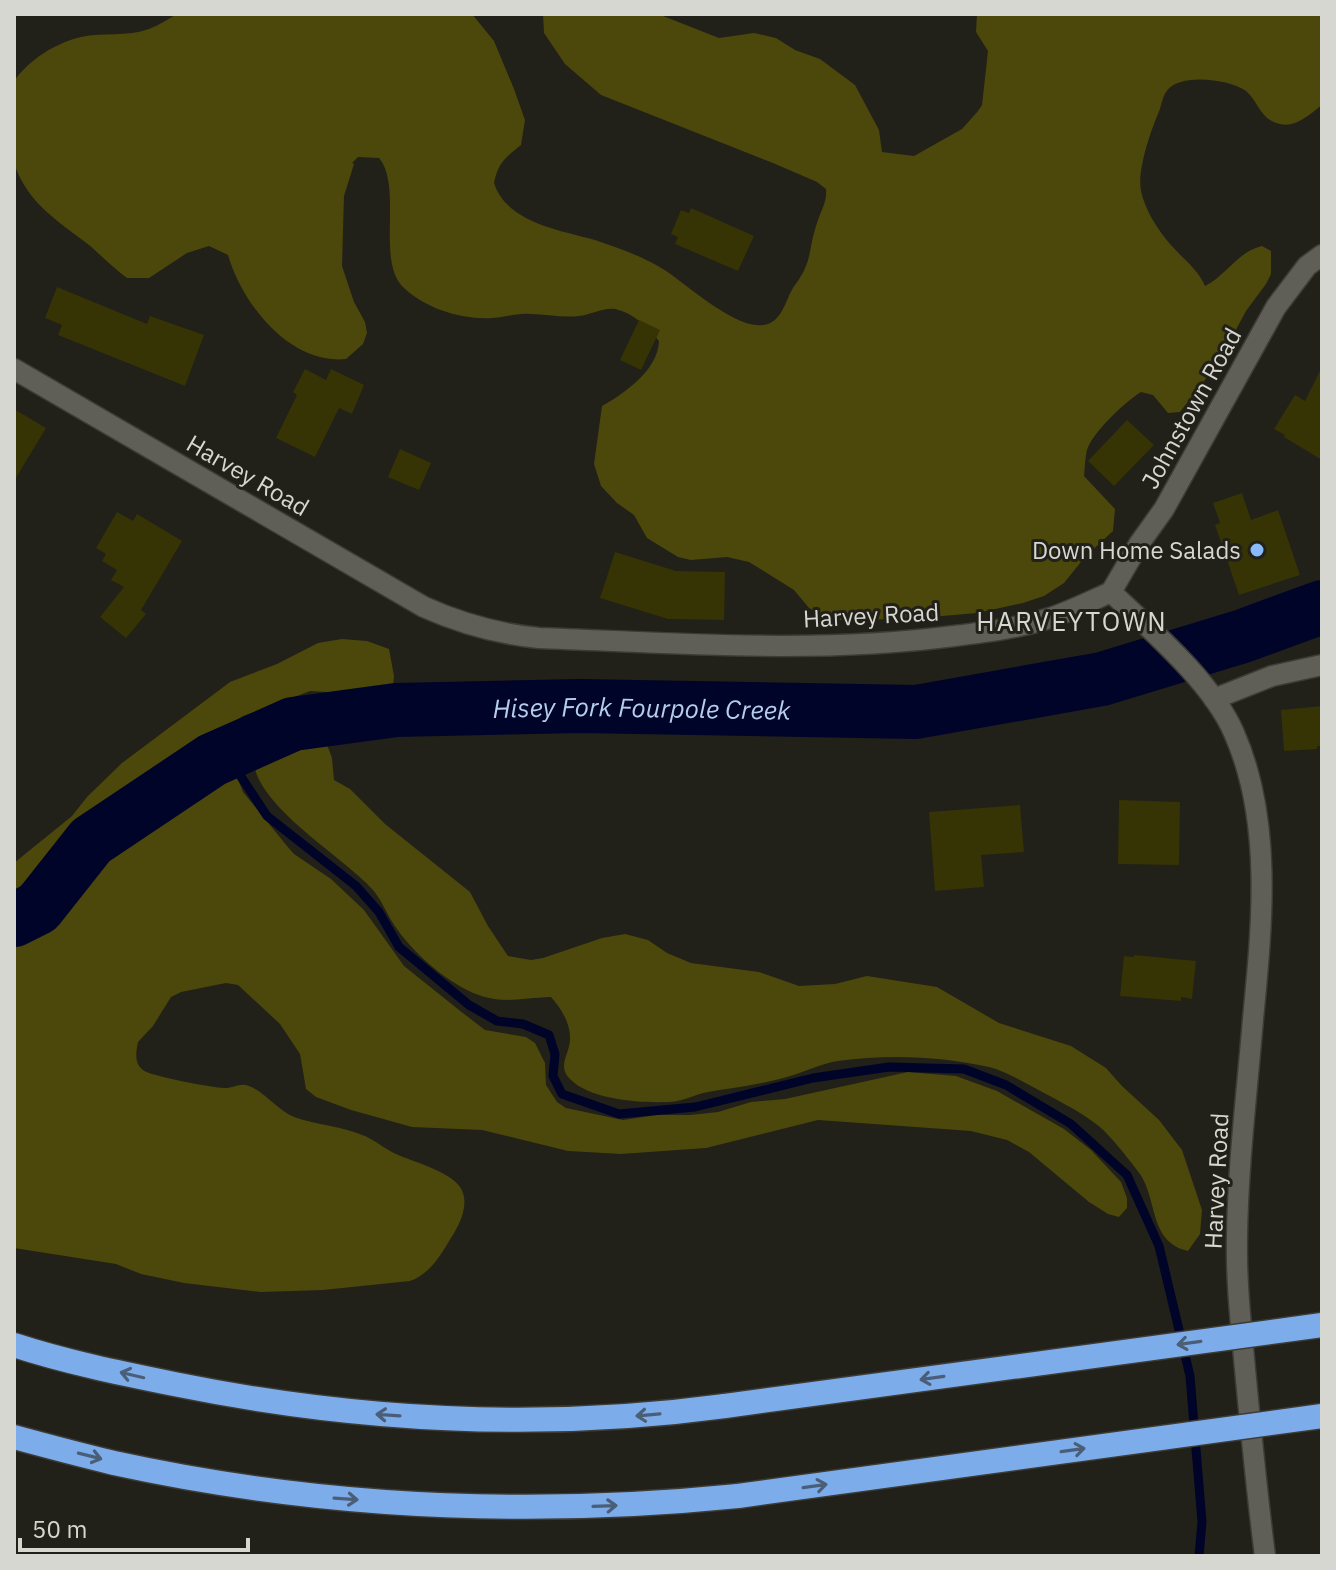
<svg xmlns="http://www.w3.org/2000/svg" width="1336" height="1570" font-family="'IBM Plex Sans',sans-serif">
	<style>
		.green { fill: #4c470b }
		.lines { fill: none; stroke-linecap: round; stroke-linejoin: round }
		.stream { stroke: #000429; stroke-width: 9 }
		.river { stroke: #000429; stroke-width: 54 }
		.building { fill: #363304 }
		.minor-casing { stroke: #3c3b36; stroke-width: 23 }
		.tertiary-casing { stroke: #3c3b36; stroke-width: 23 }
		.motorway-casing { stroke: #3c3b36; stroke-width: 27 }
		.minor { stroke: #605f57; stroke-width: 20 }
		.tertiary { stroke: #605f57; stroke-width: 20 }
		.motorway { stroke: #7dacea; stroke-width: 24 }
		.motorway-bridge-casing { stroke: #3c3b36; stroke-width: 27; stroke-linecap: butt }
		.motorway-bridge { stroke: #7dacea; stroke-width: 24 }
		.oneway { stroke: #4a5f77 }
		.poi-dot { fill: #88bafc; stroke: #212019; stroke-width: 3 }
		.labels { text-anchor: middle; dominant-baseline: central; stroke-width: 6; stroke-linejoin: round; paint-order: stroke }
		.street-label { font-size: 24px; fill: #d7d7d2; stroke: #212019 }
		.poi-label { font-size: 24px; fill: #d7d7d2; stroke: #212019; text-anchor: end }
		.neighbourhood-label { font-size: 26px; letter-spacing: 2px; fill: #d7d7d2; stroke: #212019 }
		.water-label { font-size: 26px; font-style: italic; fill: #b5ceef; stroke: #212019 }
	</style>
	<rect width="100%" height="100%" fill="#212019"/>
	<g class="green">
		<path d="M177 14H472L494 41 514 89 525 120 521 145C506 157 498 163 494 183 507 223 560 230 595 240 618 248 642 256 663 269 686 283 739 334 768 324 784 318 786 297 795 285 813 261 808 249 817 223 821 210 827 203 826 189L817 182 773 163 601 95 565 64 544 33 543 14H658L719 38 754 33 776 38 795 50 820 59 855 85 879 130 882 152 914 156 962 129 978 111 982 105 988 51 976 32 977 14H1322V105C1310 114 1296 128 1280 124 1260 120 1259 102 1246 91 1230 79 1178 72 1166 92 1162 98 1161 108 1158 114 1150 133 1137 171 1141 191 1145 210 1158 230 1170 244 1182 258 1198 269 1205 286 1227 275 1237 252 1262 246L1271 251V274L1266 284 1246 311 1218 363 1180 412 1168 413 1153 395 1141 392C1126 401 1092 433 1087 450 1085 457 1085 468 1084 476L1115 509 1113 531 1085 557 1064 583 1044 596 1023 603 977 613 908 619 830 620 809 608 794 590 749 562 727 557 691 560 678 557 647 538 634 515 617 503 601 486 594 464 602 406C625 393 658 370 659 341 647 327 634 313 615 309 605 307 590 315 579 316 563 318 546 314 530 314 518 313 506 317 493 318 462 320 426 309 403 287 376 261 403 186 379 158L358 157 352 163 354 164 344 196 342 266 354 302 365 322 367 333 363 344 346 359C290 365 242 304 228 255L209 246 187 253 149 278H127C113 268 102 256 89 245 58 221 27 203 14 163V81C29 60 55 43 81 37 103 32 127 37 149 29 159 25 168 19 177 14Z"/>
		<path d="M342 639 367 641 389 649 394 676 393 687 362 694 310 691 243 716 89 816C70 848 43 869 14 891V863L72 816 87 797 122 763 230 682 277 664 318 643Z"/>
		<path d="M293 734 315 736 326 742 332 758 334 780 350 789 385 824 470 892 488 926 508 956 531 960 543 958 602 938 625 934 648 940 667 953 691 963 759 972 799 986 835 984 867 976 937 987 999 1023 1071 1046 1106 1068 1122 1086 1159 1120 1182 1150 1202 1210 1200 1234 1188 1251C1149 1242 1158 1201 1140 1174 1131 1162 1108 1132 1096 1124 1076 1109 1055 1099 1033 1087 1019 1080 1005 1071 989 1067 939 1056 889 1054 838 1061 820 1064 805 1072 787 1077 759 1085 731 1088 703 1093 692 1096 680 1102 668 1102 640 1103 590 1100 570 1079 557 1066 569 1055 570 1040 571 1024 561 1008 551 997 518 998 498 1006 467 990 439 976 408 948 391 920 385 910 381 899 372 889 343 856 251 804 253 755Z"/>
		<path d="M235 772 243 792 287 846 294 854 331 879 364 910 404 966 459 1010 485 1030 526 1037 535 1043 545 1063 546 1085 557 1102 566 1108 623 1120 656 1115H690L718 1112 751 1102 785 1099 908 1072 956 1076 997 1091 1064 1129 1091 1150 1121 1182 1127 1198V1208L1119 1217 1108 1214 1089 1202 1029 1152 1007 1140 971 1131 818 1120 706 1148 621 1154 568 1151 482 1130 412 1127 351 1110 316 1097 306 1089 300 1054 280 1024 238 985 226 983 181 992 171 997 153 1026 138 1042C136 1052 134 1063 143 1070 149 1076 214 1088 225 1088 234 1088 240 1082 249 1086 265 1092 277 1110 294 1117 317 1125 342 1126 365 1136 376 1141 385 1149 396 1154 413 1162 458 1173 463 1193 468 1208 459 1226 451 1238 440 1256 430 1274 410 1281L323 1290 261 1292 184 1283 141 1274 116 1264 14 1248V935L35 924 78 886 106 849 135 823 155 797 204 777Z"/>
	</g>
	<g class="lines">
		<polyline class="stream" points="226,754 267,816 356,886 379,912 399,947 469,1005 497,1021 523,1024 549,1035 555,1054 553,1076 562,1094 619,1114 695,1107 813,1078 889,1067 964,1069 1006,1085 1071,1124 1127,1175 1159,1246 1190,1376 1202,1522 1199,1556"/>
		<path class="river" id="s1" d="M14 920 38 908 91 841 212 760 293 724 396 710 580 706 916 712 1102 679 1243 636 1322 607"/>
	</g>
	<g class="building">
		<polygon points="691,208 754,236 738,271 675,244 678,237 671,234 681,210 689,213"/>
		<polygon points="57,287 147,324 150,316 204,335 185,386 58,335 62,325 45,318"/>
		<polygon points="639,320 660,330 641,370 620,360"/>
		<polygon points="1322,367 1322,460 1284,437 1285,435 1274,429 1295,395 1305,401"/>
		<polygon points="305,369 326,380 331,369 364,385 352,414 339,408 315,457 276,438 297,395 293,392"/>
		<polygon points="14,409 46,428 14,481"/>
		<polygon points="1127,420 1154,445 1114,486 1088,461"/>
		<polygon points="400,449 431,463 419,490 388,477"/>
		<polygon points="1242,493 1251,520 1278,510 1300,575 1239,595 1215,525 1220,523 1213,503"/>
		<polygon points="117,512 133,521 137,514 182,541 141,610 146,614 126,638 100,617 124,587 111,580 117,570 102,561 106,554 96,548"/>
		<polygon points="615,552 676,571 725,572 724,620 668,619 600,598"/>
		<polygon points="1322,706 1322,746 1317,746 1317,749 1284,751 1281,710"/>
		<polygon points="1119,800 1180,802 1179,865 1118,864"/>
		<polygon points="1020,805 1024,852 981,855 984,887 935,891 929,812"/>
		<polygon points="1134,955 1196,961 1192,999 1181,997 1181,1001 1120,996 1124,956 1134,957"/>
	</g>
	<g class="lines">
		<defs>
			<g id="minor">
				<path d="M14 369 424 607C462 624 498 634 539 638 676 643 817 654 954 636 986 632 1019 628 1050 618 1071 611 1091 601 1111 592"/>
				<polyline points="1214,699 1272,676 1322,665"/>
			</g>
			<path id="tertiary" d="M1265 1556C1257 1494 1251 1432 1245 1369 1241 1325 1236 1281 1237 1237 1238 1164 1247 1092 1253 1019 1262 926 1273 821 1234 733 1212 682 1151 630 1111 592L1139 544 1164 509 1276 307 1307 266 1322 255"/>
			<g id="motorway">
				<path d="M14 1345C66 1362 120 1373 174 1384 356 1421 541 1431 725 1406"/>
				<path d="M14 1437C47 1446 81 1455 114 1463 320 1508 529 1517 738 1496"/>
			</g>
		</defs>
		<use href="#minor" class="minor-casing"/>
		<use href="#tertiary" class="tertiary-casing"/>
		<use href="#motorway" class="motorway-casing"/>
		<use href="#minor" class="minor"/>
		<use href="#tertiary" class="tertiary"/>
		<use href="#motorway" class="motorway"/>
		<defs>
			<g id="motorway-bridge">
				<polyline points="725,1406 1322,1325"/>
				<polyline points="738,1496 1322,1416"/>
			</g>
		</defs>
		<use href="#motorway-bridge" class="motorway-bridge-casing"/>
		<use href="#motorway-bridge" class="motorway-bridge"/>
	</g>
	<defs><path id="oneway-shaft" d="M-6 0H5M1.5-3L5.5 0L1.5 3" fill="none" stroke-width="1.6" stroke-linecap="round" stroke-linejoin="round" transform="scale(2)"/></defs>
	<g class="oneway">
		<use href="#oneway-shaft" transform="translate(1189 1343) rotate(172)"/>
		<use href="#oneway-shaft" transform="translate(132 1375) rotate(-167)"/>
		<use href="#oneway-shaft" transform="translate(932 1378) rotate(172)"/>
		<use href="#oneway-shaft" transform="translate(388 1415) rotate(-176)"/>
		<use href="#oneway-shaft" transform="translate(648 1415) rotate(175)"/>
		<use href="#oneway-shaft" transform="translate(1073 1450) rotate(-8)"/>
		<use href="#oneway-shaft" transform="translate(90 1456) rotate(14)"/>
		<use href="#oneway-shaft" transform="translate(815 1486) rotate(-8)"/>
		<use href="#oneway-shaft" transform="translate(346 1499) rotate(4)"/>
		<use href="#oneway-shaft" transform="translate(605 1506) rotate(-2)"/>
	</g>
	<circle class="poi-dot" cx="1257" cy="550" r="8"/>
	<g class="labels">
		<g class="street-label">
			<text transform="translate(1191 408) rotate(-61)">Johnstown Road</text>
			<text transform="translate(248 475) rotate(30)">Harvey Road</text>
			<text transform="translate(871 615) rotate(-3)">Harvey Road</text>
			<text transform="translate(1216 1181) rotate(-87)">Harvey Road</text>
		</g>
		<g class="poi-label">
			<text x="1241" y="550">Down Home Salads</text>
		</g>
		<g class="neighbourhood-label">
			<text x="1072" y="621">HARVEYTOWN</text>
		</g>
		<g class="water-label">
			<text stroke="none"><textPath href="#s1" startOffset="696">Hisey Fork Fourpole Creek</textPath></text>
		</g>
	</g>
	<rect width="1336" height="1570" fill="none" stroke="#d7d7d2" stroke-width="32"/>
	<path d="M20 1538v12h228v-12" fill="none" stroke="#d7d7d2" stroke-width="4"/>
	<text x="32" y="1538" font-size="24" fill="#d7d7d2" stroke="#212019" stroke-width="6" paint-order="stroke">50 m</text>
</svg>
